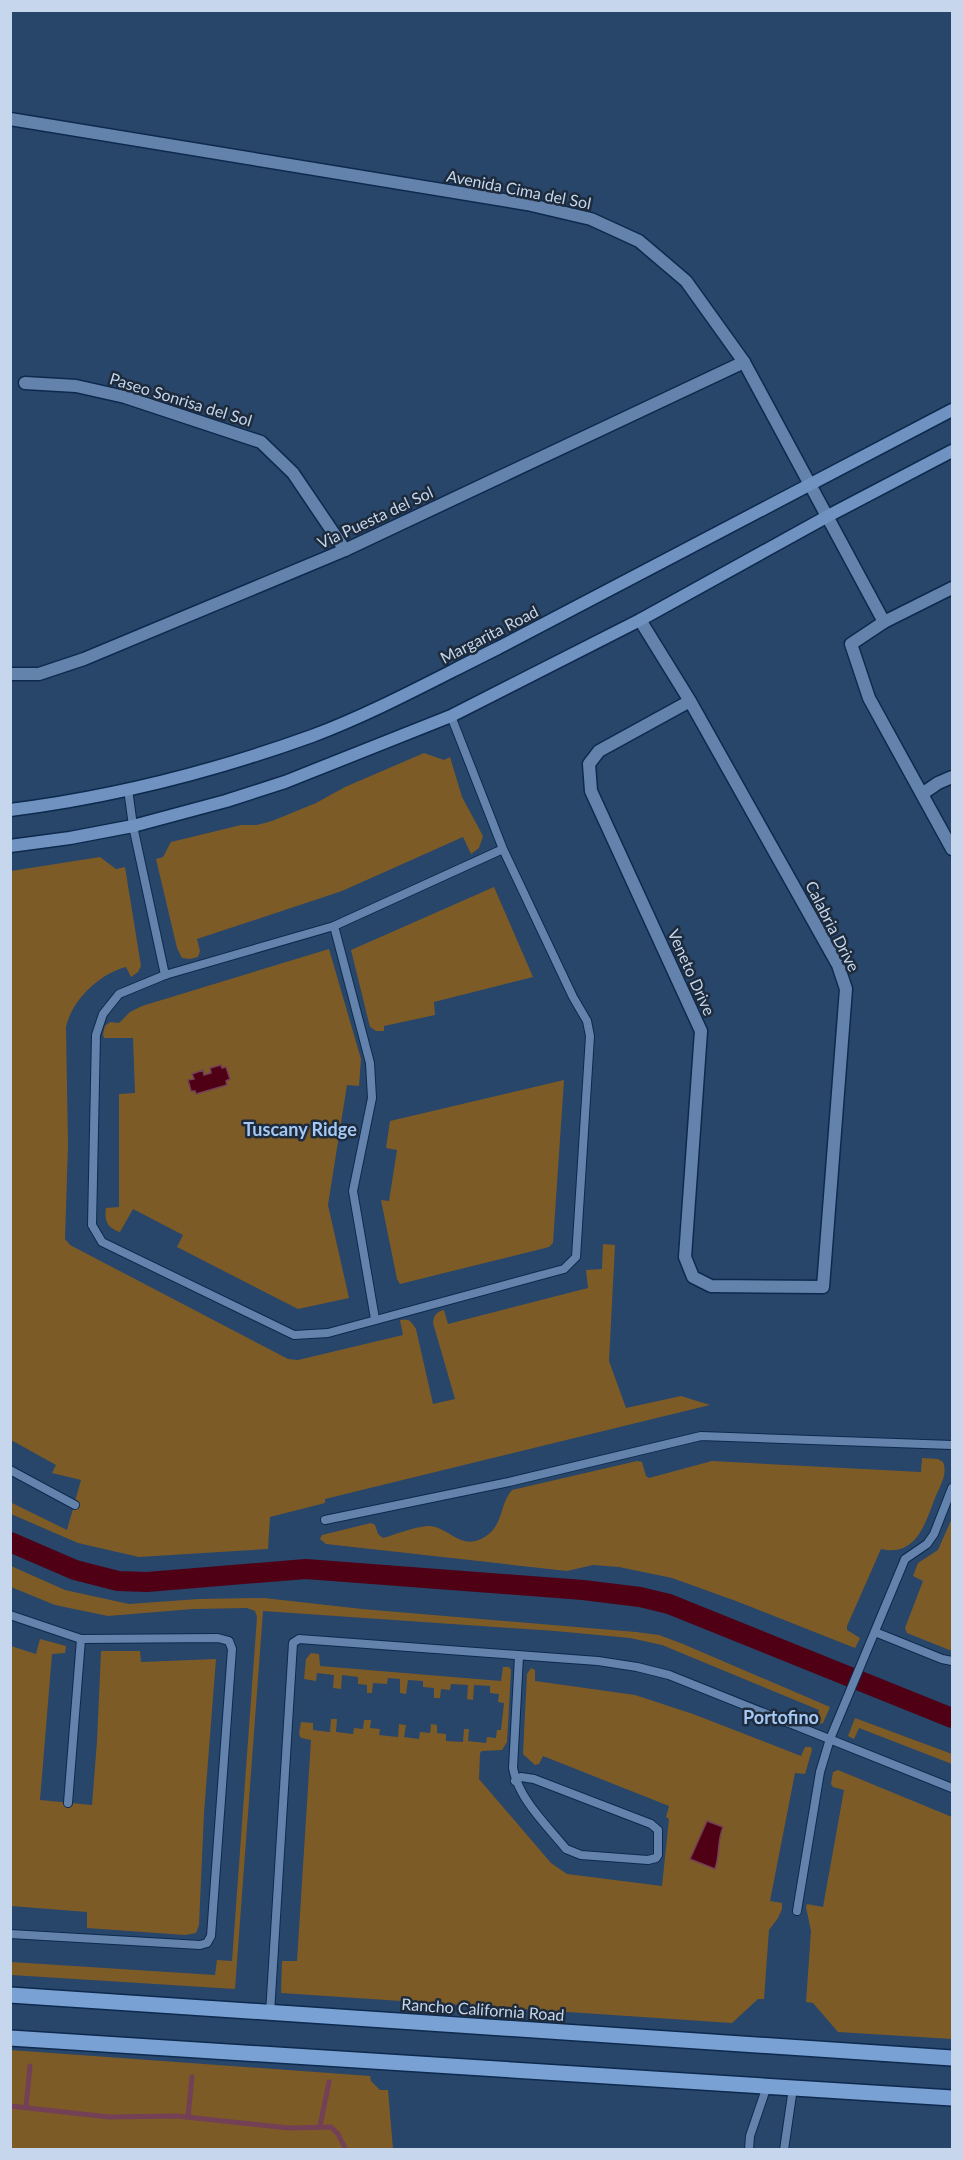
<svg xmlns="http://www.w3.org/2000/svg" width="963" height="2160" font-family="Lato,sans-serif">
	<style>
		.green { fill: #7d5b27 }
		.water { fill: #4f0014; stroke: #734055; stroke-width: 1.5 }
		.lines { fill: none; stroke-linecap: round; stroke-linejoin: round }
		.stream { stroke: #734055; stroke-width: 5 }
		.canal { stroke: #4f0014; stroke-width: 20 }
		.service-casing { stroke: #0d2a4d; stroke-width: 10 }
		.minor-casing { stroke: #0d2a4d; stroke-width: 15 }
		.secondary-casing { stroke: #0d2a4d; stroke-width: 15 }
		.primary-casing { stroke: #0d2a4d; stroke-width: 18 }
		.service { stroke: #6483ac; stroke-width: 8 }
		.minor { stroke: #6483ac; stroke-width: 12 }
		.secondary { stroke: #6f92c0; stroke-width: 12 }
		.primary { stroke: #7aa1d4; stroke-width: 15 }
		.labels { text-anchor: middle; dominant-baseline: central; stroke-width: 5; stroke-linejoin: round; paint-order: stroke }
		.street-label { font-size: 16px; fill: #c6d7ed; stroke: #1e2b3c }
		.neighbourhood-label { font-size: 18px; font-weight: bold; fill: #a5c8f4; stroke: #1e2b3c }
	</style>
	<rect width="100%" height="100%" fill="#28456a"/>
	<g class="green">
		<polygon points="424,753 444,760 450,757 462,797 483,836 479,848 471,854 463,837 342,891 197,939 200,951 198,957 190,959 182,958 177,948 156,859 163,857 171,842 241,825 257,825 272,821 316,803 345,787"/>
		<path d="M100 857 116 869 125 867 141 966 138 972 131 977 126 967C99 974 72 1000 66 1027L68 1145 65 1239 70 1245 288 1359 298 1360 403 1335 400 1320C409 1318 411 1321 416 1329L433 1404 455 1399 433 1323C434 1315 436 1312 444 1310L448 1324 588 1288 586 1270 602 1269 603 1244 615 1245 609 1361 626 1408 681 1396 710 1405 325 1499V1503L270 1517 268 1549 139 1557 78 1543 11 1514 10 1502 67 1530 81 1480 52 1473 56 1465 11 1440V871Z"/>
		<polygon points="494,887 533,977 434,1002 435,1015 384,1026 384,1031 376,1031 370,1027 351,950"/>
		<path d="M329 949 361 1059 359 1086 347 1085 328 1205 349 1298 298 1309 177 1247 183 1235 133 1209 120 1232C107 1228 104 1220 106 1208L119 1207V1094L135 1093 133 1038H104L103 1034 105 1026 110 1022 119 1023 130 1012 142 1006Z"/>
		<polygon points="564,1080 553,1243 549,1247 400,1284 397,1279 381,1200 389,1201 397,1150 386,1148 390,1121"/>
		<path d="M922 1458 938 1459 943 1462C948 1474 940 1486 935 1498 925 1524 916 1557 881 1549L847 1626V1630L860 1638 855 1648 736 1601 672 1578 619 1567 593 1565 567 1571 326 1544 320 1539 322 1535 371 1523 375 1525 378 1534 383 1538C397 1534 413 1527 428 1526 449 1525 464 1558 492 1531 503 1519 501 1502 512 1490L637 1461 642 1462 646 1476 649 1478 712 1461 921 1472Z"/>
		<polygon points="952,1518 952,1651 907,1633 905,1628 923,1581 913,1576 918,1563 938,1550"/>
		<polygon points="11,1566 65,1590 129,1604 199,1599 264,1598 362,1609 636,1632 659,1635 683,1644 830,1707 823,1723 819,1724 816,1722 819,1710 662,1645 630,1638 555,1631 263,1611 235,1989 11,1975 11,1962 215,1975 217,1960 232,1961 257,1617 255,1611 247,1608 193,1609 108,1616 55,1605 11,1587"/>
		<path d="M266 1566C339 1565 412 1574 484 1580 554 1585 625 1585 691 1607L952 1713V1725L657 1607 598 1597 292 1575 266 1576Z"/>
		<polygon points="40,1639 66,1646 65,1653 52,1654 40,1800 92,1805 97,1741 101,1651 140,1651 141,1662 216,1659 204,1813 199,1925 196,1933 185,1935 87,1928 87,1912 11,1906 11,1646 36,1654"/>
		<polygon points="311,1653 319,1654 320,1666 501,1681 503,1667 509,1667 511,1670 507,1742 502,1750 482,1751 480,1753 479,1779 551,1863 567,1874 662,1886 669,1819 666,1817 669,1806 543,1756 539,1764 535,1765 523,1754 527,1674 531,1668 535,1670 535,1681 635,1695 693,1714 801,1756 805,1747 811,1747 812,1750 805,1774 795,1773 770,1901 782,1903 782,1909 778,1918 769,1930 764,1999 758,1999 732,2023 281,1993 282,1961 297,1961 311,1740 301,1738 299,1734 301,1722 313,1723 313,1730 330,1732 331,1719 337,1719 336,1732 353,1734 354,1728 363,1729 364,1720 371,1720 370,1728 380,1729 379,1735 398,1737 399,1724 406,1725 404,1737 419,1739 420,1732 430,1733 431,1724 437,1725 437,1733 446,1734 446,1741 463,1742 464,1729 469,1729 468,1741 486,1743 487,1737 496,1738 497,1730 501,1730 504,1703 498,1702 499,1694 490,1693 490,1686 474,1685 473,1700 467,1699 468,1685 451,1684 450,1690 441,1689 440,1698 434,1698 434,1688 423,1687 423,1681 408,1680 406,1694 400,1693 400,1679 388,1678 387,1684 373,1683 372,1693 367,1693 367,1685 358,1684 358,1677 342,1675 341,1689 333,1688 334,1675 317,1673 316,1681 304,1679 306,1659"/>
		<polygon points="855,1718 952,1754 952,1764 859,1728 854,1739 848,1736"/>
		<polygon points="838,1770 952,1817 952,2039 838,2032 813,2003 806,2002 811,1931 806,1907 807,1904 823,1907 844,1790 833,1787 831,1784 833,1772"/>
		<polygon points="10,2050 370,2076 371,2081 380,2090 388,2090 393,2149 11,2149"/>
	</g>
	<g class="water">
		<polygon points="221,1065 222,1068 226,1067 230,1079 226,1081 227,1085 196,1094 195,1091 191,1091 188,1080 194,1079 192,1074 203,1070 204,1075 211,1073 210,1068"/>
		<path d="M707 1821 723 1827C717 1841 720 1855 715 1869L690 1859Z"/>
	</g>
	<g class="lines">
		<g class="stream">
			<polyline points="10,2106 109,2117 177,2116 289,2128 331,2127 338,2134 346,2150"/>
			<polyline points="26,2107 30,2066"/>
			<polyline points="188,2117 192,2077"/>
			<polyline points="320,2126 329,2082"/>
		</g>
		<polyline class="canal" points="10,1542 75,1570 118,1581 147,1582 306,1569 583,1590 640,1597 669,1604 952,1718"/>
		<defs>
			<g id="service">
				<polyline points="451,716 503,849 573,997 587,1021 590,1036 576,1257 564,1269 328,1333 294,1335 102,1242 92,1225 96,1035 103,1014 119,994 165,975 334,926 503,849"/>
				<polyline points="128,789 133,826 165,975"/>
				<polyline points="334,926 370,1063 372,1098 353,1191 375,1319"/>
				<polyline points="10,1470 75,1505"/>
				<polyline points="325,1520 509,1482 701,1436 952,1445"/>
				<polyline points="10,1615 81,1639 218,1638 229,1641 232,1649 211,1936 207,1943 200,1945 10,1934"/>
				<polyline points="875,1632 942,1659 952,1661"/>
				<path d="M515 1781 521 1777 534 1779 651 1824 658 1830V1855L656 1858 648 1860 581 1855 566 1849C546 1824 519 1800 513 1768L519 1656"/>
				<polyline points="68,1803 81,1639"/>
				<polyline points="797,1911 820,1772 830,1739 905,1559 927,1544 934,1534 952,1488"/>
				<polyline points="270,2013 293,1643 299,1639 598,1661 637,1667 669,1675 952,1788"/>
				<polyline points="749,2150 750,2136 767,2086"/>
				<polyline points="784,2150 793,2088"/>
			</g>
			<g id="minor">
				<polyline points="10,119 527,204 591,219 639,241 686,281 744,362 884,622"/>
				<polyline points="25,383 76,386 125,397 261,442 293,473 345,550"/>
				<polyline points="952,588 884,622 851,644 869,698 952,849"/>
				<polyline points="640,620 690,701 838,965 846,989 823,1287 711,1286 693,1277 685,1257 701,1031 591,791 589,764 599,751 690,701"/>
				<polyline points="10,674 39,674 84,659 345,550 744,362"/>
				<polyline points="922,794 938,783 952,777"/>
			</g>
			<g id="secondary">
				<path d="M10 810C113 797 215 771 312 736 376 712 437 678 498 648L952 410"/>
				<polyline points="10,846 70,838 133,826 226,801 285,782 451,716 640,620 828,516 952,451"/>
			</g>
			<g id="primary">
				<polyline points="10,1995 952,2058"/>
				<polyline points="10,2038 952,2098"/>
			</g>
		</defs>
		<use href="#service" class="service-casing"/>
		<use href="#minor" class="minor-casing"/>
		<use href="#secondary" class="secondary-casing"/>
		<use href="#primary" class="primary-casing"/>
		<use href="#service" class="service"/>
		<use href="#minor" class="minor"/>
		<use href="#secondary" class="secondary"/>
		<use href="#primary" class="primary"/>
	</g>
	<g class="labels">
		<g class="street-label">
			<text transform="translate(519 189) rotate(11)">Avenida Cima del Sol</text>
			<text transform="translate(181 399) rotate(17)">Paseo Sonrisa del Sol</text>
			<text transform="translate(375 517) rotate(-25)">Via Puesta del Sol</text>
			<text transform="translate(489 634) rotate(-27)">Margarita Road</text>
			<text transform="translate(833 926) rotate(63)">Calabria Drive</text>
			<text transform="translate(692 972) rotate(66)">Veneto Drive</text>
			<text transform="translate(483 2009) rotate(4)">Rancho California Road</text>
		</g>
		<g class="neighbourhood-label">
			<text x="300" y="1129">Tuscany Ridge</text>
			<text x="781" y="1717">Portofino</text>
		</g>
	</g>
	<rect width="963" height="2160" fill="none" stroke="#c6d7ed" stroke-width="24"/>
</svg>
